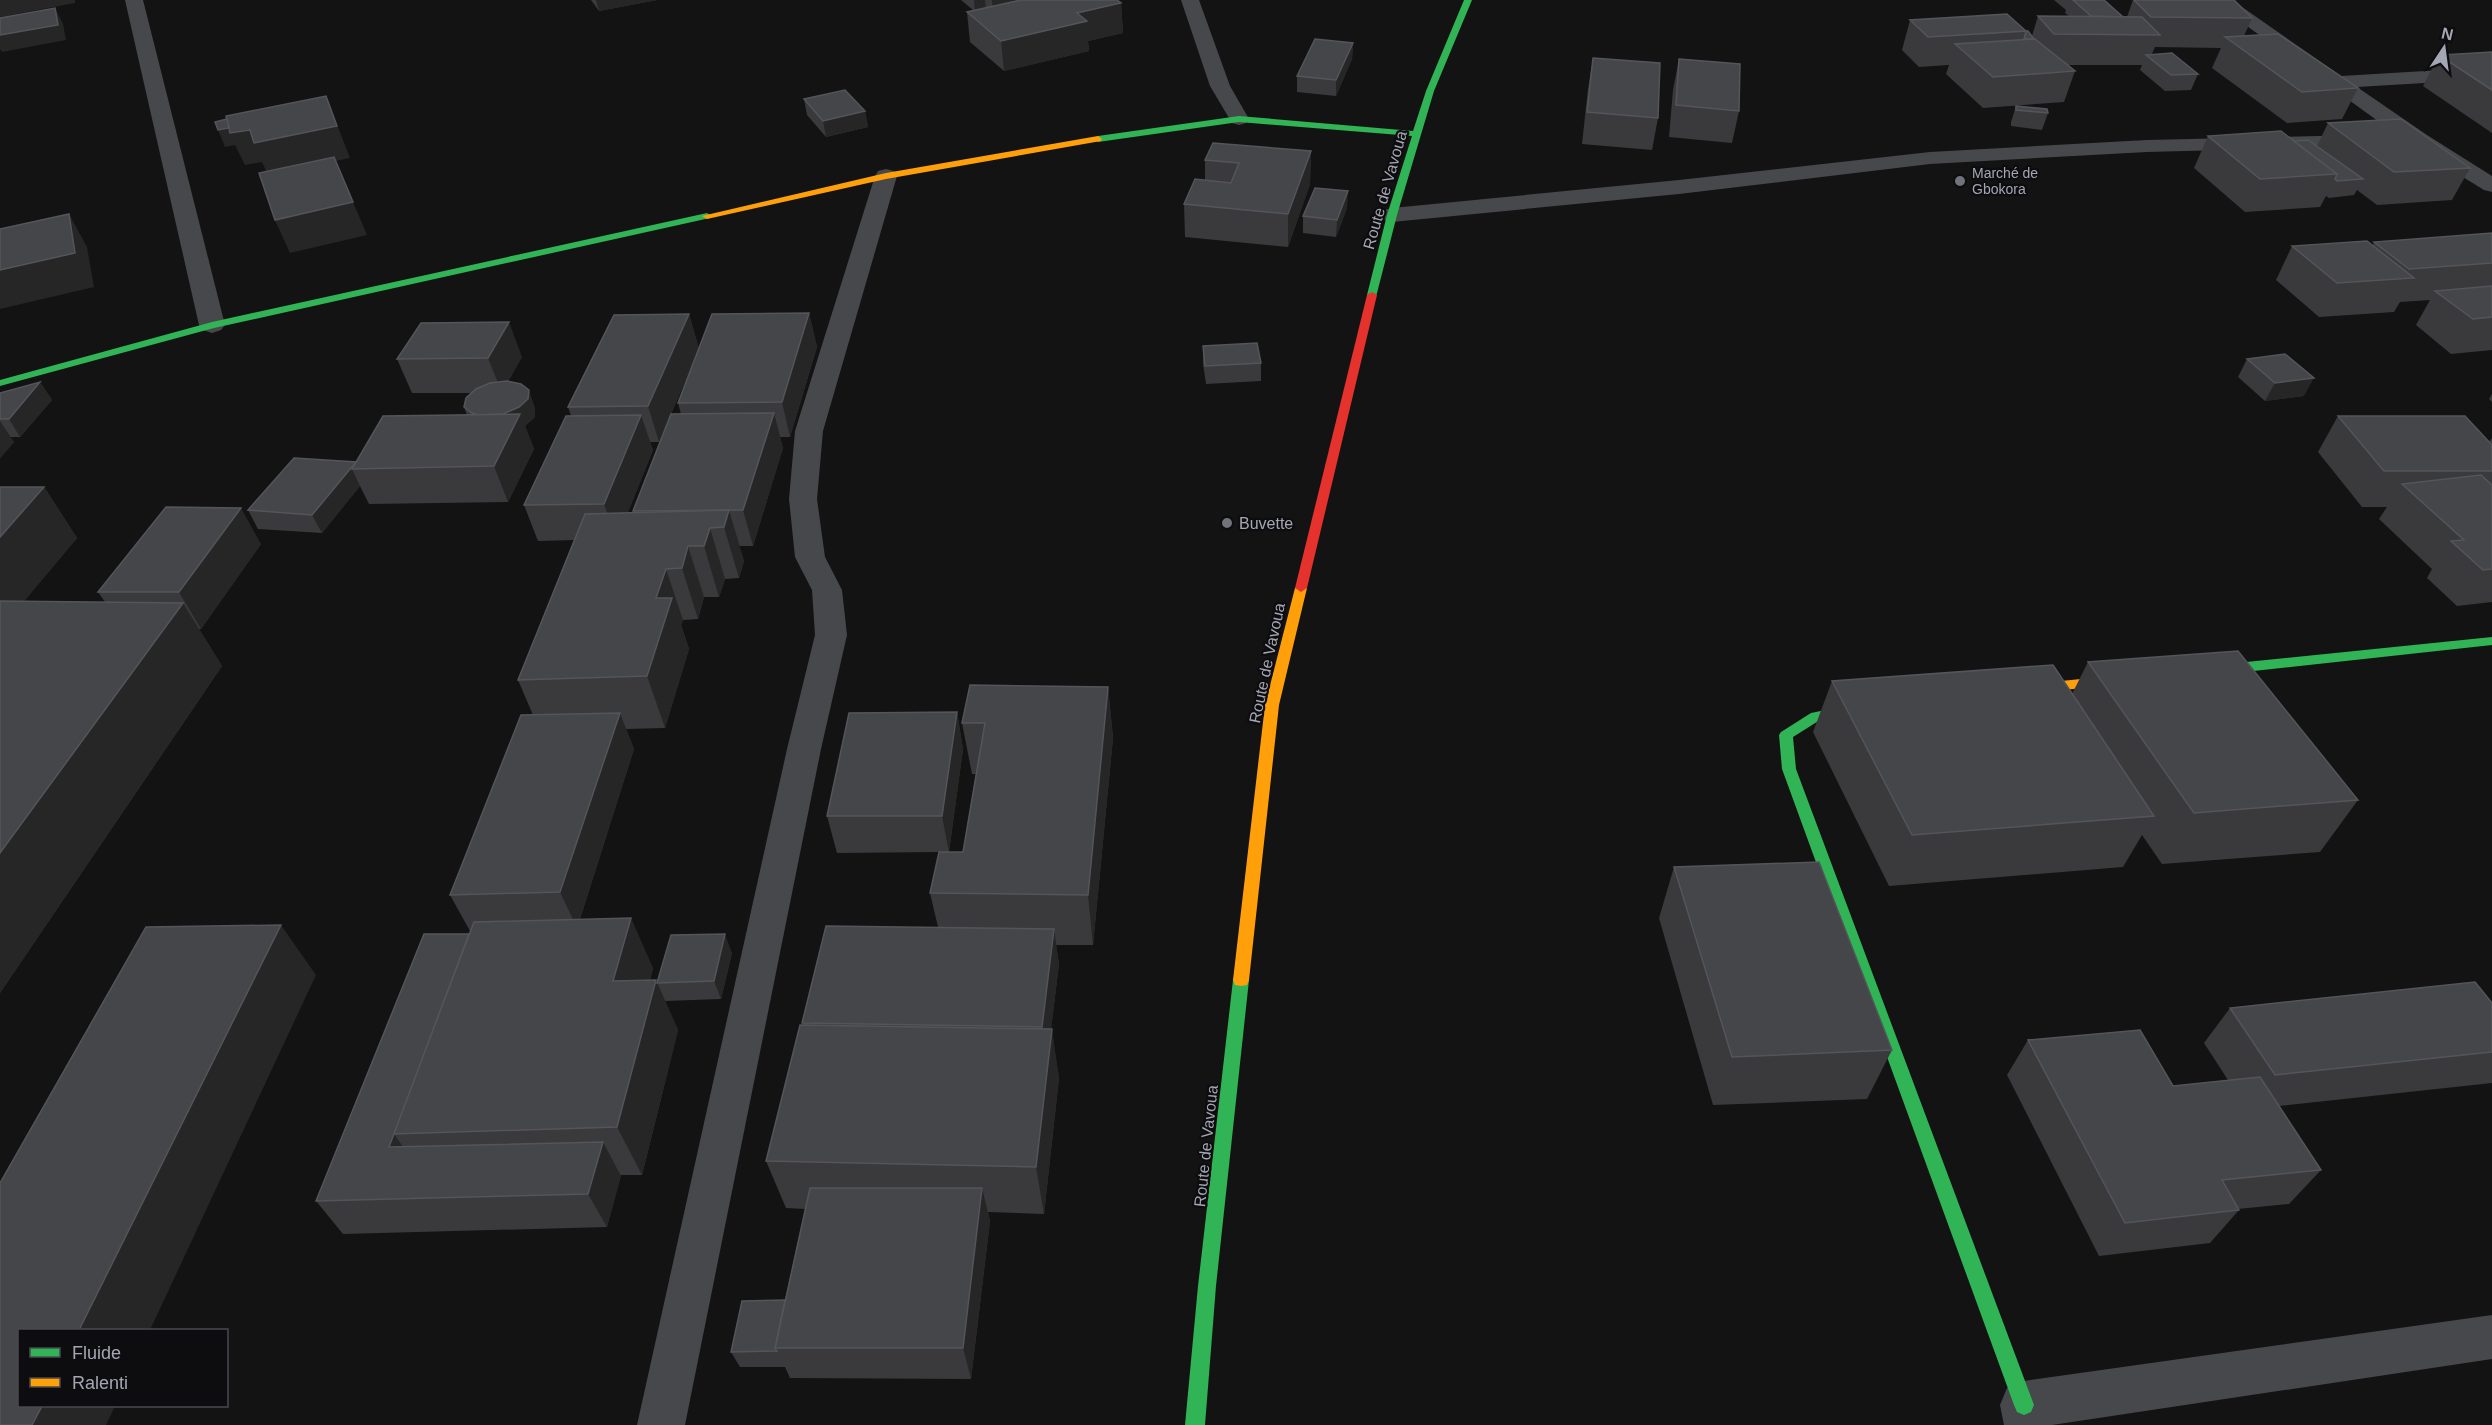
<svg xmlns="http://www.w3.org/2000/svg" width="2492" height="1425" font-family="Arial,sans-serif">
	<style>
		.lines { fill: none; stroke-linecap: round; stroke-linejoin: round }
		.street { fill: #47484b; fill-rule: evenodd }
		.fast { fill: #30b455; fill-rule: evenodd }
		.slow { fill: #ff9f0a; fill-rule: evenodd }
		.jam { fill: #e5322d; fill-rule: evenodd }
		.wall { fill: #3a3a3d }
		.shaded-wall { fill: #262627 }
		.building { fill: #45464a; stroke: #54555a; stroke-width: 1.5 }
		.poi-dot { fill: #71737b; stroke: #0d0d0f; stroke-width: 2 }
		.labels { text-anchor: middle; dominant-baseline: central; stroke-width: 4.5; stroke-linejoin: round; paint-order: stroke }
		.far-poi-label { font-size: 14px; fill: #a4a6b3; stroke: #0d0d0f; text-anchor: start }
		.street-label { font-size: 16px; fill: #a4a6b3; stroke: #0d0d0f }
		.poi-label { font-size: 16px; fill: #a4a6b3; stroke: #0d0d0f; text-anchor: start }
	</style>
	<rect width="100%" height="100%" fill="#131313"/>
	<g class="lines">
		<g class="street">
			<polygon points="125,0 143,0 225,325 221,330 212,333 203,330 199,325"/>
			<polygon points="1181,0 1199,0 1230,86 1249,119 1246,123 1239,125 1232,123 1210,86"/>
			<polygon points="2211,0 2232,0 2341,76 2492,67 2492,79 2357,87 2427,135 2492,176 2492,192 2484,190 2411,145"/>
			<polygon points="2364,135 2372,136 2375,141 2372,146 2147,152 1930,164 1679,194 1392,222 1384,220 1381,215 1384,210 1392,208 1679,180 1930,152 2147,140"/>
			<polygon points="886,169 894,171 897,176 823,431 817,499 825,557 842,590 847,635 821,749 685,1425 637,1425 787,749 815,635 812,590 795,557 789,499 795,431 875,176 878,171"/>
			<polygon points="2492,1315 2492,1359 2052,1425 2004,1425 2000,1405 2007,1388 2024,1381"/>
		</g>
		<g class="fast">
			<polygon points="1464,0 1472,0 1434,91 1397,215 1376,297 1372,298 1367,295 1387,215 1412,136 1239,122 1098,142 1094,139 1098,136 1239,116 1413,131 1426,91"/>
			<polygon points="707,213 712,216 710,218 214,328 0,386 0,380 212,322"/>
			<polygon points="2492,637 2492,645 2207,676 2200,671 2207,666"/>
			<polygon points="1864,702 1869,704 1871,707 1869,710 1820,720 1793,737 1796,769 2034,1405 2031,1412 2024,1415 2017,1412 2014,1405 1782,769 1779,735 1781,732 1811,713"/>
			<polygon points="1241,974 1247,975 1249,980 1216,1286 1205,1425 1185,1425 1198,1286 1233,980 1235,975"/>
		</g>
		<g class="slow">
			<polygon points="1098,136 1102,139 1101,141 886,179 707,219 702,216 886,173"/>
			<polygon points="1301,584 1307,588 1279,705 1249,980 1247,985 1241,986 1235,985 1233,980 1265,705 1295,588"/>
			<polygon points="2120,675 2125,677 2127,680 2125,683 2022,695 2015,690 2022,685"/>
		</g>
		<polygon class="jam" points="1372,292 1377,295 1307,588 1301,592 1295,588 1367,295"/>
	</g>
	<g class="wall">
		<polygon points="591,0 657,0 599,11"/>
		<polygon points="961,0 1117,0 1121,3 1123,33 1088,41 1089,51 1004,71 970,42 967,12 973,10"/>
		<polygon points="2054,0 2104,0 2123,17 2127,17 2133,0 2234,0 2252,18 2244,36 2358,88 2342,119 2287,123 2212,68 2221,48 2155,47 2152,54 2198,74 2191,90 2165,91 2140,70 2142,65 2067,65 2075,71 2064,102 1983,108 1946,74 1949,65 1919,67 1902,50 1910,20 2007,14 2032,36 2038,16 2069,16 2065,13 2066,10"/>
		<polygon points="1353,43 1352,59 1336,96 1297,92 1297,76"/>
		<polygon points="2492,52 2492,133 2423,86 2439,55"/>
		<polygon points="1593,58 1658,118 1652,150 1582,144 1588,89"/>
		<polygon points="1679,59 1739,111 1732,143 1669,137 1673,90"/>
		<polygon points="804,99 865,111 868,127 826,137 807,115"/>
		<polygon points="2016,106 2048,113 2042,130 2011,126 2011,122"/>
		<polygon points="2328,123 2470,168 2452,200 2377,205 2357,190 2354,195 2329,198 2326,196 2320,207 2245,212 2194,168 2208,136 2294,141 2317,146"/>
		<polygon points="1311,151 1310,184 1288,247 1185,237 1184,204 1205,180 1205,160"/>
		<polygon points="1347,208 1336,237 1303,233 1303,216"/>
		<polygon points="2492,233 2492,350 2451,354 2416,325 2430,300 2400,302 2394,312 2319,317 2276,280 2292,246 2373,245 2374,242"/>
		<polygon points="809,313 817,347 790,437 780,437 783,448 753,546 739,546 744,561 739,578 725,579 719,597 704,597 698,619 683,620 681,625 689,649 665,728 626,729 634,749 580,919 653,968 650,980 657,982 732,953 721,999 665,1001 678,1030 642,1175 621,1175 607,1227 343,1234 316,1201 469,934 470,931 450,895 533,715 518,680 574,540 538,541 524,505 571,416 568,407 689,314 699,349 659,442 650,442 653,450 628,512 633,512 681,414 678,403"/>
		<polygon points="1203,346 1261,363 1261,381 1206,384 1203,364"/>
		<polygon points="522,357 508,381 535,408 535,417 525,426 534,449 508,502 369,504 360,486 322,533 258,529 248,510 356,462 467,415 464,407 472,393 412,393 397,359"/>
		<polygon points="2247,359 2304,396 2265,401 2238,377"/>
		<polygon points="40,382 52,400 20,437 10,437 14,442 0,458 0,393"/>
		<polygon points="2492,394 2492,402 2489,399"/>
		<polygon points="2338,416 2489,442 2492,438 2492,602 2457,606 2427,578 2432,569 2379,519 2387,507 2362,507 2318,452"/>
		<polygon points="0,487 44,487 77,538 24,601 105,602 98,592 261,544 201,629 199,629 222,666 0,993"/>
		<polygon points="2088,662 2358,800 2320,852 2162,864 2142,835 2123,867 1889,886 1813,732 1832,681 2072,694"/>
		<polygon points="1108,687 1113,738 1093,945 1056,945 1059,964 1051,1029 1059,1078 1044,1214 988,1212 990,1221 971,1379 790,1378 785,1367 740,1367 731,1352 785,1300 805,1209 786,1208 766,1161 803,1025 802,1023 938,927 930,893 939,852 837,853 827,816 957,712 963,749 949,852 963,852 976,774 972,774 962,723"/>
		<polygon points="1674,867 1892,1050 1867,1099 1713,1105 1659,918"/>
		<polygon points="2492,1003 2492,1083 2279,1106 2321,1170 2289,1204 2238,1209 2239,1210 2210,1243 2099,1256 2007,1075 2028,1040 2173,1086 2228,1080 2204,1043 2230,1008"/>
	</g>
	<g class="shaded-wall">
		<polygon points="0,0 75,0 75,3 0,17"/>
		<polygon points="596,0 657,0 599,11"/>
		<polygon points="974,0 985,0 986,10 975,12"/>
		<polygon points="992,0 1028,0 993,15"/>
		<polygon points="1121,3 1123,33 1088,41 1089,51 1004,71 1001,41 1077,13"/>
		<polygon points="55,8 63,24 66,40 2,52 0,49 0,35"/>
		<polygon points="1353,43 1352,59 1336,96 1336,80"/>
		<polygon points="326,96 350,158 268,175 262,162 245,165 235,145 225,147 218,130"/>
		<polygon points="865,111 868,127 826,137 823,121"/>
		<polygon points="1311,151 1310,184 1288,247 1288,214"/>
		<polygon points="1348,191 1347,208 1336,237 1337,220"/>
		<polygon points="353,202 367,235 290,253 275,220"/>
		<polygon points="69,214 87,247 94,287 0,309 0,270"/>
		<polygon points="809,313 817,347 790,437 782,402"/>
		<polygon points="689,314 699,349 659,442 648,406"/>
		<polygon points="509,322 522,357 502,393 488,358"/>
		<polygon points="2314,378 2304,396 2265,401 2275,383"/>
		<polygon points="40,382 52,400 20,437 9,419"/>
		<polygon points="529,390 535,408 535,417 525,426 534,449 508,502 494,466 503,414"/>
		<polygon points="774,413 783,448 753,546 743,510"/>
		<polygon points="641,415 653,450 617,540 604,504"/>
		<polygon points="0,421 14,442 0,458"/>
		<polygon points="356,462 352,469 360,486 322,533 312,515"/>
		<polygon points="44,487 77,538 0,630 0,537"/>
		<polygon points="241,508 261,544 201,629 179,592"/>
		<polygon points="729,510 744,561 739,578 724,527"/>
		<polygon points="710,528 725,579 719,597 704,546"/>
		<polygon points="688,546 704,597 698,619 682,568"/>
		<polygon points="666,569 683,620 681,625 689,649 665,728 647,676 656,598"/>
		<polygon points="183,603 222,666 0,993 0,853"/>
		<polygon points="1108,687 1113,738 1093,945 1088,895"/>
		<polygon points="957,712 963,749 949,852 942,816"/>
		<polygon points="620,713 634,749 577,928 560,892"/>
		<polygon points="631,918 653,968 636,1030 613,981"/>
		<polygon points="281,925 316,975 150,1330 79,1330"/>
		<polygon points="1054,929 1059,964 1047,1062 1042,1027"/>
		<polygon points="725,934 732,953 721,999 714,981"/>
		<polygon points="656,980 678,1030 642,1175 617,1127"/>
		<polygon points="1052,1029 1059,1078 1044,1214 1036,1167"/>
		<polygon points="394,1134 418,1168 389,1147"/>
		<polygon points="603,1142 621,1176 607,1227 588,1194"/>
		<polygon points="982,1188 990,1221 971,1379 963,1348"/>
		<polygon points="42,1406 115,1406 106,1425 32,1425"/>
	</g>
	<g class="building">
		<polygon points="1021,0 1117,0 1121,3 1077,13 1087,21 1001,41 967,12"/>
		<polygon points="2073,0 2104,0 2123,17 2091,16"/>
		<polygon points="2134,0 2234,0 2252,18 2151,17"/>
		<polygon points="55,8 58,25 0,35 0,18"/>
		<polygon points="2007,14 2026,31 1928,37 1910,20"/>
		<polygon points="2038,16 2142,17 2160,35 2054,34"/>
		<polygon points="2026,31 2028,31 2034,39 2024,39"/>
		<polygon points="2278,34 2358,88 2302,92 2225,37"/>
		<polygon points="1315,39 1353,43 1336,80 1297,76"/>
		<polygon points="2035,39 2075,71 1993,77 1955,44"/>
		<polygon points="2492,52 2492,90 2439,55"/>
		<polygon points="2172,53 2198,74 2171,75 2146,55"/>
		<polygon points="1593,58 1660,63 1658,118 1587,112"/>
		<polygon points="1679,59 1740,64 1739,111 1676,105"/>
		<polygon points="845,90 865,111 823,121 804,99"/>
		<polygon points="326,96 337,126 254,143 250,130 230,133 226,116"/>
		<polygon points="2016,106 2047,109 2048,113 2016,110"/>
		<polygon points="227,119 229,128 218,130 215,122"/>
		<polygon points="2401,119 2470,168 2394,172 2328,123"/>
		<polygon points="2281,131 2337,174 2260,179 2208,136"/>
		<polygon points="2308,140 2363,179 2337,181 2335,179 2337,174 2294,141"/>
		<polygon points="1213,143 1311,151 1288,214 1184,204 1195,179 1231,183 1239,163 1205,160"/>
		<polygon points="334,157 353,202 275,220 259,173"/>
		<polygon points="1315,188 1348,191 1337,220 1303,216"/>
		<polygon points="69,214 75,253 0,270 0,229"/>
		<polygon points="2492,233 2492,263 2409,269 2374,242"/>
		<polygon points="2367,241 2414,278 2337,283 2292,246"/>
		<polygon points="2492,286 2492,317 2473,319 2435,291"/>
		<polygon points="809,313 782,402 678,403 712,314"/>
		<polygon points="689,314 648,406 568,407 614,315"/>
		<polygon points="509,322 488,358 397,359 421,323"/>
		<polygon points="1257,343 1261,363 1205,366 1203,346"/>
		<polygon points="2285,354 2314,378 2275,383 2247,359"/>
		<polygon points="507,381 521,384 529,390 528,399 519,407 503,414 478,415 472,413 464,407 466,398 476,389 490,383"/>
		<polygon points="40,382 9,419 0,419 0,393"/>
		<polygon points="774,413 743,510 633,511 671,414"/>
		<polygon points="520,414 494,466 352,469 383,416"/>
		<polygon points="641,415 604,504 524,505 566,416"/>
		<polygon points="2338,416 2465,416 2492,445 2492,471 2384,471"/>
		<polygon points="294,458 356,462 312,515 248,510"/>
		<polygon points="2481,475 2492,485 2492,569 2483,570 2451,541 2464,540 2402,484"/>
		<polygon points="0,487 44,487 0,537"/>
		<polygon points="166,507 241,508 179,592 98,592"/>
		<polygon points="729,510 724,527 710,528 704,546 688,546 682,568 666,569 656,598 672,598 647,676 518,680 585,514"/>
		<polygon points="0,601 183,603 0,853"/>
		<polygon points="2238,651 2358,800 2194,813 2088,662"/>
		<polygon points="2053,665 2154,816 1912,835 1832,681"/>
		<polygon points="970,685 1108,687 1088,895 930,893 939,852 963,852 985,723 962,723"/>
		<polygon points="957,712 942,816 827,816 849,713"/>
		<polygon points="620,713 560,892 450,895 521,715"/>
		<polygon points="1819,862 1892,1050 1732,1057 1674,867"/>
		<polygon points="631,918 613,981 656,980 617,1127 393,1134 474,922"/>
		<polygon points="281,925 79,1330 20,1330 20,1406 42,1406 32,1425 0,1425 0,1183 146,927"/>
		<polygon points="826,926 1054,929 1042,1027 802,1023"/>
		<polygon points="424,934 469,934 389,1147 603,1142 588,1194 316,1201"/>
		<polygon points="725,934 714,981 657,983 671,935"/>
		<polygon points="2475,982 2492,1003 2492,1052 2275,1075 2230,1008"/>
		<polygon points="800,1025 1052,1029 1036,1167 766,1161"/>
		<polygon points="2140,1030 2173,1086 2260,1077 2321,1170 2222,1180 2239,1210 2125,1223 2028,1040"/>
		<polygon points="810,1188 982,1188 963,1348 775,1348"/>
		<polygon points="785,1300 775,1348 777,1351 731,1352 742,1301"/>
	</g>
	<g class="poi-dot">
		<circle cx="1960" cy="181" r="6"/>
		<circle cx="1227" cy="523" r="6"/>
	</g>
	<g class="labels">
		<g class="far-poi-label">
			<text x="1972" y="173">Marché de<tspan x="1972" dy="16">Gbokora</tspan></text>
		</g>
		<g class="street-label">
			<text transform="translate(1385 190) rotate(-74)">Route de Vavoua</text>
			<text transform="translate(1267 663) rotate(-78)">Route de Vavoua</text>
			<text transform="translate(1206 1146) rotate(-84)">Route de Vavoua</text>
		</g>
		<g class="poi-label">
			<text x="1239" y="523">Buvette</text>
		</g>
	</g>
	<rect x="18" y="1329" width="210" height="78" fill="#0d0d0f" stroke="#494a51" stroke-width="1.5"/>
	<rect x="30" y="1348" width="30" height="9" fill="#30b455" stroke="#494a51" stroke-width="1.5"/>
	<text x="72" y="1359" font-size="18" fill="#a4a6b3">Fluide</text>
	<rect x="30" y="1378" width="30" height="9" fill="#ff9f0a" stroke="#494a51" stroke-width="1.5"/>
	<text x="72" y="1389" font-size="18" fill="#a4a6b3">Ralenti</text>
	<g transform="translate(2444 48) rotate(13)" stroke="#0d0d0f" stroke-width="4.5" paint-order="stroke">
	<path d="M0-4.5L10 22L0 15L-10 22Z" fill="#a4a6b3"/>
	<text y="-9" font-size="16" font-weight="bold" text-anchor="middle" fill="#a4a6b3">N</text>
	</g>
</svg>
